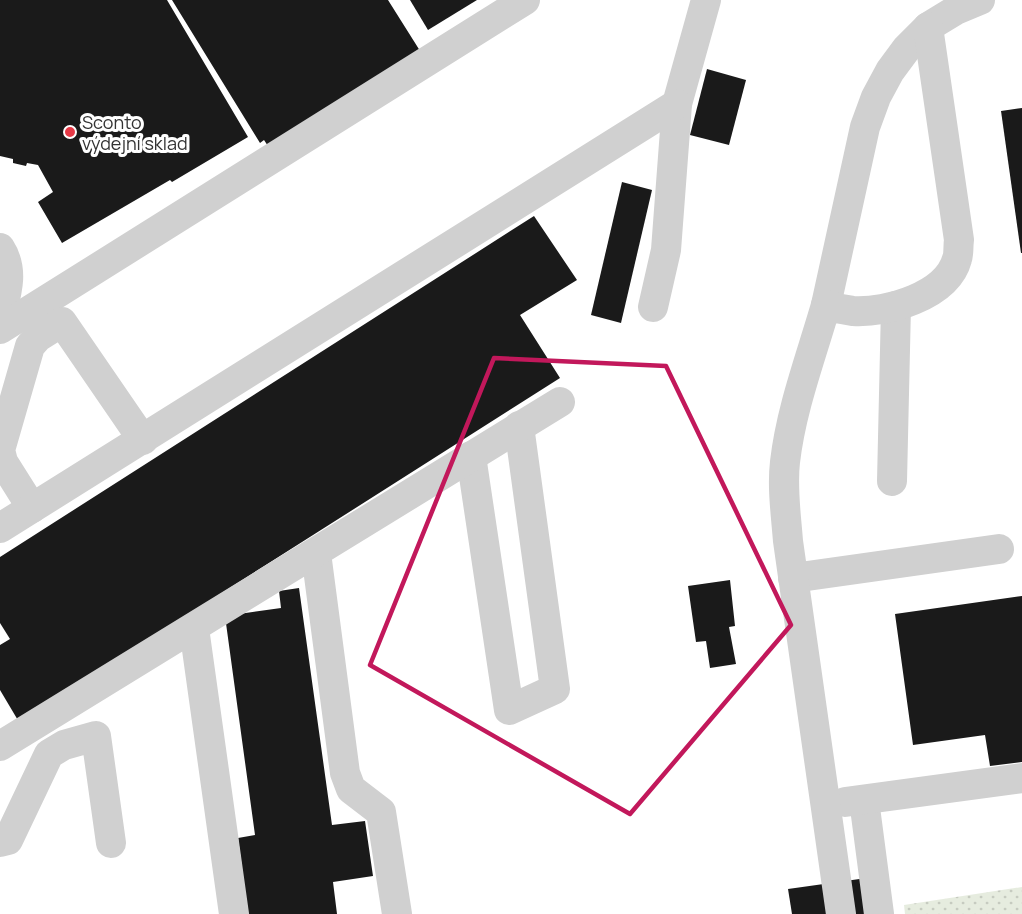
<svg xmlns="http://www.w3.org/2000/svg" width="1022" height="914" font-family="Manrope,sans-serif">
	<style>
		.grass { fill: url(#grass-dots) }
		.building { fill: #1a1a1a }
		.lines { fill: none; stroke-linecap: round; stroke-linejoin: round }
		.minor { stroke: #d0d0d0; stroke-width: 30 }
		.marked { fill: none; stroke: #c2185b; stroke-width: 4.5; stroke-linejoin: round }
		.poi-dot { fill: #e63946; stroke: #fff; stroke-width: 2 }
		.labels { text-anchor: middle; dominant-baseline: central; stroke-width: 6; stroke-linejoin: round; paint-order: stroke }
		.poi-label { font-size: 18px; fill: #333; stroke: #fff; text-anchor: start }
	</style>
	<defs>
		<pattern id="grass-dots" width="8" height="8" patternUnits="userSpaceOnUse" patternTransform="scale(1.5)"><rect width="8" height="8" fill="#e6ecdf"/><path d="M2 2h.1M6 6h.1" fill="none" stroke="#c6cbc0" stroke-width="1.8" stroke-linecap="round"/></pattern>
	</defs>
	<rect width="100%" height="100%" fill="#fff"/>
	<polygon class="grass" points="1022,887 1022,914 905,914 904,905"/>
	<g class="building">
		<polygon points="0,0 167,0 248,137 172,182 170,180 62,243 38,202 53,192 38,165 27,163 26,166 13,163 13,159 0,156"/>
		<polygon points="172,0 388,0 422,54 270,149 264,140 260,143"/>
		<polygon points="410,0 477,0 428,30"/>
		<polygon points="707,69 746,80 729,145 690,135"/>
		<polygon points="1022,108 1022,253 1021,253 1001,111"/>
		<polygon points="622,182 652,190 621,323 591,315"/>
		<polygon points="534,216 577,280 520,315 560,378 19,722 0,690 0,645 10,639 0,623 0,557"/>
		<polygon points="730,580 735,626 729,627 736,664 710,668 706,641 696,642 688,586"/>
		<polygon points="299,588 332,825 365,821 373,876 333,882 337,914 248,914 238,838 255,835 225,616 281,608 279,591"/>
		<polygon points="1022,596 1022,762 990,766 985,735 913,745 895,614"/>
		<polygon points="888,875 871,914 792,914 788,889"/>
	</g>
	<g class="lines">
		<g class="minor">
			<path d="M0 248C15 271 6 295 0 319"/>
			<polyline points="826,305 865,127 876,97 890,71 907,48 928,27 956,10 980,0"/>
			<polyline points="653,307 666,250 677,104 706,0"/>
			<polyline points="0,329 525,0"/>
			<polyline points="471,456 509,710 555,689 519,426"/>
			<polyline points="892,481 896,306"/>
			<polyline points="32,508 3,462 0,450 30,346 38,337 62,322 143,440"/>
			<polyline points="0,528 677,104"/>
			<polyline points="316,553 345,773 351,789 381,812 397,914"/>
			<polyline points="793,578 999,549"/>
			<polyline points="194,628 234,914"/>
			<polyline points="0,746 560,402"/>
			<polyline points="864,800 879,914"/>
			<polyline points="845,802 1022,778"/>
			<polyline points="0,842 8,840 49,754 64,745 96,736 111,843"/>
			<path d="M841 914 788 541C786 515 782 488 785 462 791 409 811 357 826 305 835 308 844 310 853 311 887 313 947 296 957 259 959 254 958 246 959 240L928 27"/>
		</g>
	</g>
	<path class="marked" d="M494 358 666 366 791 625 630 814 370 665Z"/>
	<circle class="poi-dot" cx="70" cy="132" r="6"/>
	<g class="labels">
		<g class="poi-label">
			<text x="82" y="122">Sconto<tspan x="82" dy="21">výdejní sklad</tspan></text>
		</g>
	</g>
</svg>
